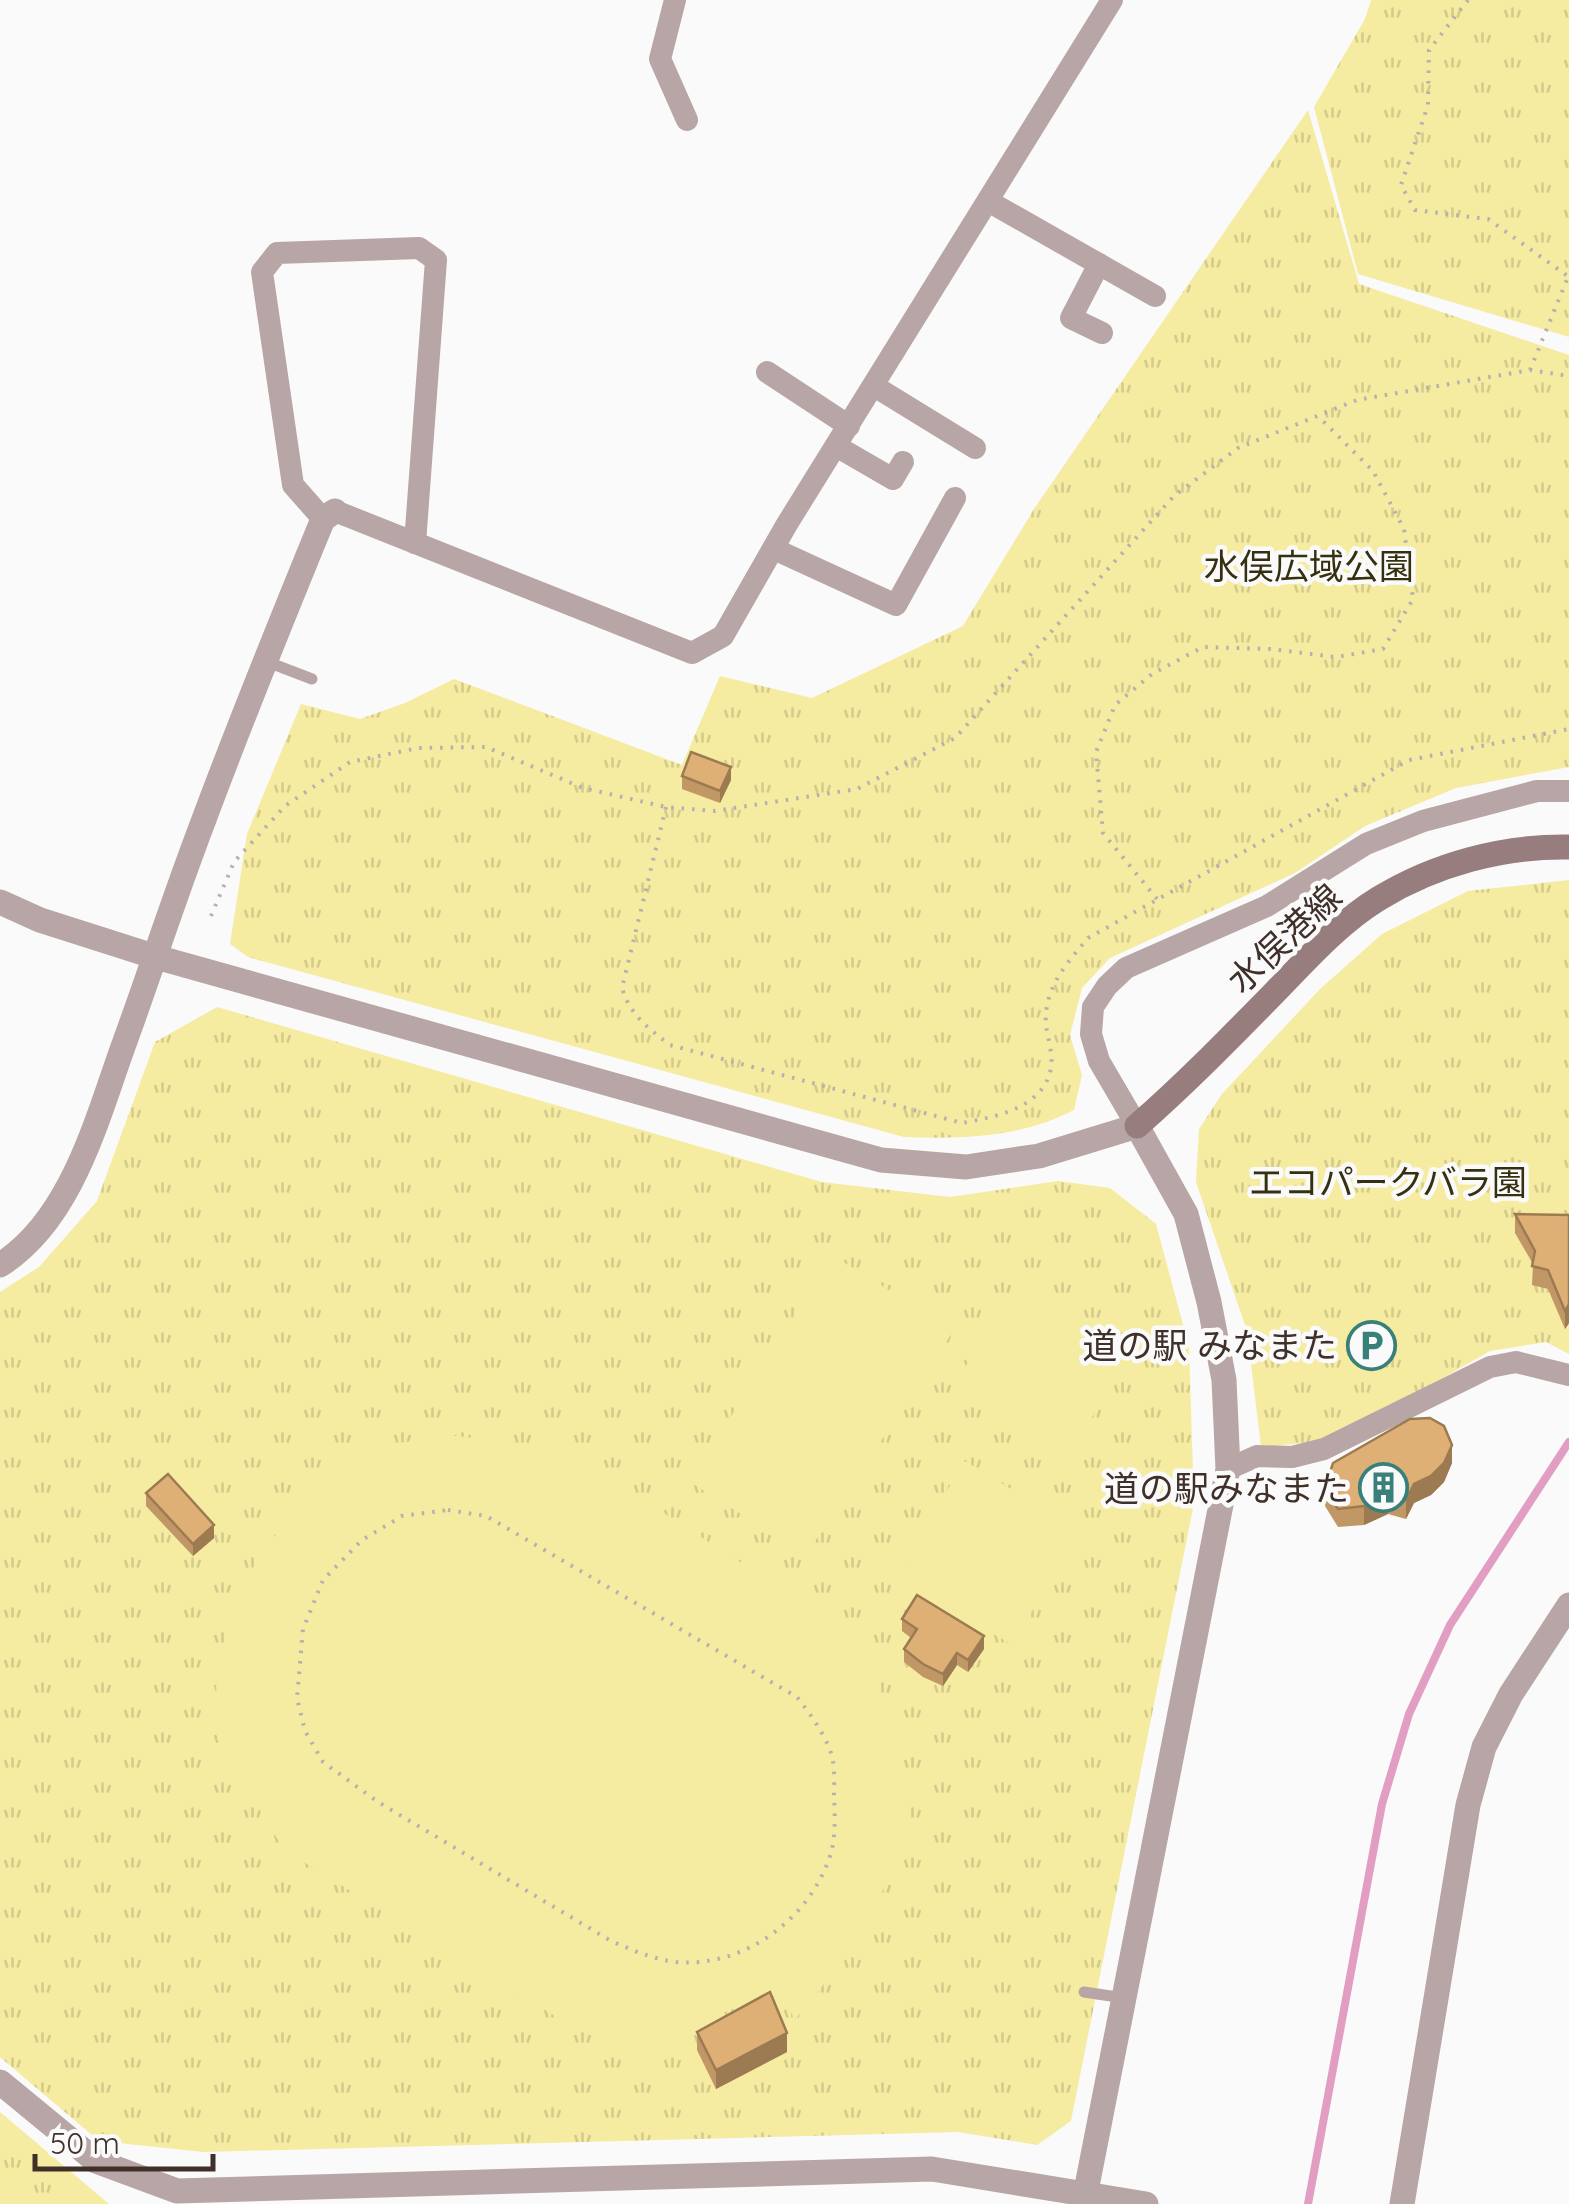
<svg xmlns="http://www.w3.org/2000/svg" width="1569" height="2204" font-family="Quicksand,'Noto Sans JP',sans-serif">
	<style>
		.grass { fill: url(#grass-tufts) }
		.pitch { fill: #f5eba1 }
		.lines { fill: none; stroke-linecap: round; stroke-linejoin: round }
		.stream { stroke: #e29dc2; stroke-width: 8 }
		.path { stroke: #b6b1af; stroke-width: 4; stroke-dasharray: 2.5 8; stroke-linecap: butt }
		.service { stroke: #b8a5a6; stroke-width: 11 }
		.minor { stroke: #b8a5a6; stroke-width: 22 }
		.tertiary { stroke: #b8a5a6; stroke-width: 25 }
		.secondary { stroke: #987d7e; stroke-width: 25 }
		.wall { fill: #c09765 }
		.shaded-wall { fill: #9c7b52 }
		.building { fill: #dfb075; stroke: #9c7b52; stroke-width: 2.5 }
		.labels { text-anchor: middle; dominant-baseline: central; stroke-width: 9; stroke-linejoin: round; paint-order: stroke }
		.park-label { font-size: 35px; fill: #353110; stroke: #fafafa }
		.street-label { font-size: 35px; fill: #3f302a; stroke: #fafafa }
		.poi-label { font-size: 35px; fill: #3f302a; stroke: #fafafa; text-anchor: end }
	</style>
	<defs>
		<pattern id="grass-tufts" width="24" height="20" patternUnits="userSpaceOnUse" patternTransform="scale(2.5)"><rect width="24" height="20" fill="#f5eba1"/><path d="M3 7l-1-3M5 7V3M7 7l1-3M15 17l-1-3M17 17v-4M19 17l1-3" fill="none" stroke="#d3ca8b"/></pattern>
	</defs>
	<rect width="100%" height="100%" fill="#fafafa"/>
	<g class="grass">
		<polygon points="1371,0 1569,0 1569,337 1358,274 1314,107 1365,19"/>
		<path d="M1308 110 1359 284 1569 355V767L1456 788 1365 826 1295 873 1110 958 1082 988 1070 1035 1082 1075 1074 1110C1020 1138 963 1139 904 1137L248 957 230 944 247 834 301 704 360 719 405 703 454 679 682 765 720 676 812 698 963 626 1034 509Z"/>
		<polygon points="1569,880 1569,1354 1546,1342 1490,1351 1434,1383 1314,1442 1261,1447 1247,1331 1196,1182 1199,1129 1222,1094 1320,989 1382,934 1468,891"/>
		<polygon points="217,1007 822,1182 950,1197 1058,1181 1110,1188 1156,1224 1189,1347 1194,1503 1071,2121 1037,2145 958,2132 204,2152 99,2141 0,2057 0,1292 39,1267 97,1201 155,1042"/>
		<polygon points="0,2112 109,2204 0,2204"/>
	</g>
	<g class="pitch">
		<polygon points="832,1255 954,1330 806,1555 690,1482"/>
		<polygon points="1020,1281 1137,1352 1063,1459 950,1391"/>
		<polygon points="439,1434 541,1446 648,1503 827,1618 876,1675 896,1746 913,1826 859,1941 794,2021 784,1989 690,2026 648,2047 576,2029 284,1850 217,1739 216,1673 234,1602 264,1549 340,1459"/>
		<polygon points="965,1461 1083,1533 1011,1644 895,1576"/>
	</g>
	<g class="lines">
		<polyline class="stream" points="1308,2204 1382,1804 1409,1714 1450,1625 1569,1442"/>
		<g class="path">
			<polyline points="1468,0 1429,50 1428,105 1401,185 1415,210 1488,219 1569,277"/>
			<polyline points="1530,370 1568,277"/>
			<path d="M666 807 622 988C630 1015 648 1028 670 1045L962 1123C995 1117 1044 1108 1051 1068 1054 1051 1044 1031 1046 1013 1049 982 1069 961 1088 938L1409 760 1569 729"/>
			<polyline points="1157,899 1103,833 1096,752 1115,705 1152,674 1203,647 1270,649 1336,657 1383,649 1413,599 1404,529 1373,471 1319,417"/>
			<polyline points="211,916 234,862 285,806 350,762 418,748 486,747 583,788 666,807 715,811 857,789 955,738 1174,496 1238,448 1357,400 1530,370 1569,376"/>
			<path d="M448 1510 486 1516 797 1697C811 1715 825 1734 832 1756 835 1768 834 1783 834 1795 835 1813 836 1838 830 1856 809 1920 743 1968 676 1962 652 1959 632 1950 611 1941L378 1802 323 1762 305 1731 297 1698 303 1629 323 1580 362 1540 402 1516Z"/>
		</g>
		<g class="service">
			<polyline points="265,661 312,679"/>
			<polyline points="1084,1992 1124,1998"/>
		</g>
		<g class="minor">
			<polyline points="675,0 660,59 687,120"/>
			<polyline points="988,201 1155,296"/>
			<polyline points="1099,264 1071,318 1102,333"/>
			<polyline points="767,372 849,426"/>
			<polyline points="874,386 975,448"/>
			<polyline points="836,446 893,479 903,462"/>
			<polyline points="335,511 692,653 723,636 787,524 1112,0"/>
			<polyline points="323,519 293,485 262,272 277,253 419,248 436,260 415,543"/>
			<polyline points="774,549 896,605 955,498"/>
			<polyline points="1137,1126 1099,1061 1091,1034 1093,1007 1107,986 1126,968 1267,906 1366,844 1423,821 1537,791 1569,791"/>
			<polyline points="1228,1469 1257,1456 1292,1457 1324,1449 1490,1367 1516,1362 1569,1375"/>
		</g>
		<g class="tertiary">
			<polyline points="0,902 40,920 156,957 881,1160 966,1167 1039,1156 1137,1126 1186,1214 1209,1302 1224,1380 1228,1469 1085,2196"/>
			<path d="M0 1265C72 1220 97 1118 124 1044 151 970 175 895 203 822 241 720 282 619 323 519L335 511"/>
			<polyline points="0,2082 96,2161 177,2191 932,2169 1146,2204"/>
			<polyline points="1402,2204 1468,1805 1484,1747 1511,1694 1569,1605"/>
		</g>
		<path class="secondary" d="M1137 1126C1186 1083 1230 1038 1275 992 1307 959 1339 923 1378 899 1435 864 1503 846 1569 847"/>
	</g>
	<g class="wall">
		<polygon points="682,776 731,780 720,803 682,789"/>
		<polygon points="1515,1214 1569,1215 1569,1323 1565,1329 1548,1289 1532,1285 1533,1264 1515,1233"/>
		<polygon points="1452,1463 1444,1482 1431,1495 1414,1503 1406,1519 1388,1514 1364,1525 1338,1527 1325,1506 1325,1487"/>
		<polygon points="146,1493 214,1538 193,1556 146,1506"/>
		<polygon points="902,1619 984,1649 968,1672 957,1665 943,1686 923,1677 904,1662 904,1649 911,1638 902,1631"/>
		<polygon points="697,2032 787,2052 716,2089 697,2050"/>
	</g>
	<g class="shaded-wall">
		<polygon points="731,767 731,780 720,803 720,791"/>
		<polygon points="1569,1304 1569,1323 1565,1329 1565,1311"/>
		<polygon points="1452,1445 1452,1463 1444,1482 1431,1495 1414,1503 1406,1519 1406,1500 1414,1484"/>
		<polygon points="1388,1496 1388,1514 1364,1525 1364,1506"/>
		<polygon points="214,1525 214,1538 193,1556 193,1544"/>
		<polygon points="984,1636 984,1649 968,1672 968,1660"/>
		<polygon points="957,1653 957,1665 943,1686 943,1674"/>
		<polygon points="787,2033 787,2052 716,2089 716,2070"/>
	</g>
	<g class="building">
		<polygon points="691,752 731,767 720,791 682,776"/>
		<polygon points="1515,1214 1569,1215 1569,1304 1565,1311 1548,1270 1532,1266 1535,1251"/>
		<polygon points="1430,1418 1444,1426 1452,1445 1444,1463 1431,1476 1414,1484 1406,1500 1388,1496 1364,1506 1338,1509 1325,1487 1333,1463 1410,1419"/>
		<polygon points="168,1474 214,1525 193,1544 146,1493"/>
		<polygon points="917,1595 984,1636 968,1660 957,1653 943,1674 923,1664 904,1649 917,1629 902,1619"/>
		<polygon points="770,1992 787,2033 716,2070 697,2032"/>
	</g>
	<defs>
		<symbol id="parking-ring" viewBox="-11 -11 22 22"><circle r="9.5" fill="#fafafa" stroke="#39807a" stroke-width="1.5"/><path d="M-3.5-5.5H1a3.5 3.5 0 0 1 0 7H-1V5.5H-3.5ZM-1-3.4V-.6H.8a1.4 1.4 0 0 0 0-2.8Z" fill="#39807a"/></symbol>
		<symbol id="building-ring" viewBox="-11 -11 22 22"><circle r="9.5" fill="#fafafa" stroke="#39807a" stroke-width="1.5"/><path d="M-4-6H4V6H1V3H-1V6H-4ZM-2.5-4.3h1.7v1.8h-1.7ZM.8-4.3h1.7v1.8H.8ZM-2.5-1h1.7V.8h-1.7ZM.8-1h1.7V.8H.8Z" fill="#39807a"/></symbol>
	</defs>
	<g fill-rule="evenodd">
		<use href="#parking-ring" x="1344" y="1318" width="55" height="55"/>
		<use href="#building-ring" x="1356" y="1460" width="55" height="55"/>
	</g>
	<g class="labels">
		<g class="park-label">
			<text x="1309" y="566">水俣広域公園</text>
			<text x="1388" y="1182">エコパークバラ園</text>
		</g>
		<g class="street-label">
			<text transform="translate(1284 938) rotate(-43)">水俣港線</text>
		</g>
		<g class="poi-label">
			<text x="1337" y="1345">道の駅 みなまた</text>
			<text x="1349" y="1488">道の駅みなまた</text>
		</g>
	</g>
	<path d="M35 2154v15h178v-15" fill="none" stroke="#3f302a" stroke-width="5"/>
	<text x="50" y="2154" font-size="30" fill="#3f302a" stroke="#fafafa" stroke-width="8" paint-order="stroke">50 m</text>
</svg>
